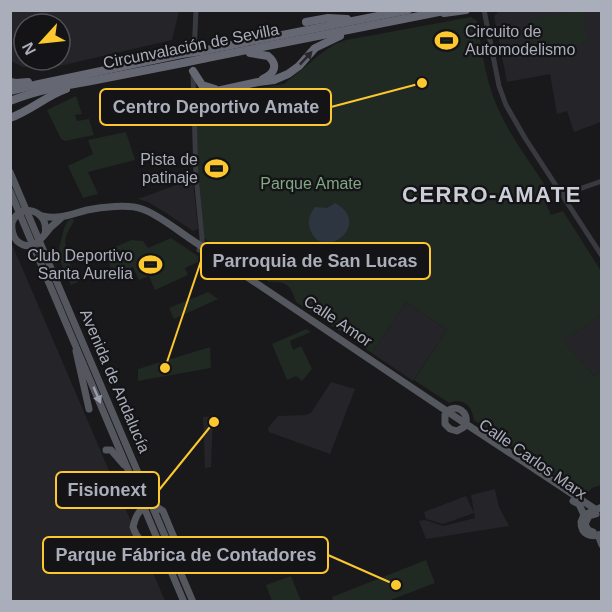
<svg xmlns="http://www.w3.org/2000/svg" width="612" height="612" font-family="Arial,sans-serif">
	<style>
		.built { fill: #252428; fill-rule: evenodd }
		.green { fill: #202922 }
		.water { fill: #2d3640 }
		.lines { fill: none; stroke-linecap: round; stroke-linejoin: round }
		.tertiary { stroke: #393a40; stroke-width: 5 }
		.primary { stroke: #55575f; stroke-width: 7 }
		.motorway { stroke: #656772; stroke-width: 8 }
		.motorway-bridge { stroke: #656772; stroke-width: 8 }
		.oneway { fill: #28282d }
		.oneway2 { fill: #999da9 }
		.labels { text-anchor: middle; dominant-baseline: central; stroke-width: 4.5; stroke-linejoin: round; paint-order: stroke }
		.poi-label { font-size: 16px; fill: #aaaebb; stroke: #141316; text-anchor: end }
		.street-label { font-size: 16px; fill: #aaaebb; stroke: #141316 }
		.park-label { font-size: 16px; fill: #80a786; stroke: #141316 }
		.district-label { font-size: 22px; font-weight: bold; letter-spacing: 1.5px; fill: #cbced7; stroke: #141316 }
		.leader { fill: none; stroke: #fcc72f; stroke-width: 2 }
		.callout-dot { fill: #fcc72f; stroke: #141316; stroke-width: 2 }
		.callout { fill: #141316; stroke: #fcc72f; stroke-width: 2 }
		.callout-label { font-size: 18px; text-anchor: middle; font-weight: bold; fill: #aaaebb }
	</style>
	<rect width="100%" height="100%" fill="#19191b"/>
	<g class="built">
		<path d="M10 11 11 10 179 11 172 40 55 67H23L11 61ZM24 24H60V60H24Z"/>
		<polygon points="499,11 601,11 601,122 574,132 567,111 557,114 550,74 507,82 494,16"/>
		<polygon points="193,181 198,229 193,231 166,213 148,202 138,199 179,184"/>
		<polygon points="11,242 165,601 11,601"/>
		<polygon points="406,302 447,330 413,381 372,353"/>
		<polygon points="601,315 601,371 594,376 562,341"/>
		<polygon points="331,382 355,389 330,454 269,432 268,428 278,416 306,415 311,413"/>
		<polygon points="213,416 211,467 205,468 203,417"/>
		<polygon points="495,489 499,507 509,526 426,539 419,521 425,520 443,526 475,518 471,495"/>
		<polygon points="466,496 474,513 443,524 426,519 424,512"/>
	</g>
	<g class="green">
		<polygon points="577,11 582,11 588,42 534,53 527,20"/>
		<path d="M471 17 477 21C481 47 485 74 494 99 507 132 529 161 549 191L544 199 551 215 563 211 601 271V315L563 341 594 376 601 371V485L592 488 585 496 474 420C472 406 463 397 449 403L414 380 447 330 406 302 372 353 296 302C291 285 286 281 269 282L204 238 199 181 196 107 208 96 284 84 323 52 335 44 346 40Z"/>
		<polygon points="76,96 82,114 75,115 77,121 89,119 94,135 65,141 61,139 47,110"/>
		<polygon points="126,132 135,160 88,172 98,194 83,198 68,166 93,154 88,140"/>
		<path d="M72 218 74 221C69 230 63 237 66 248L64 249 78 282 71 285 61 263 59 248 64 229 67 222Z"/>
		<polygon points="171,238 198,256 198,262 185,268 188,275 155,290 149,276 139,280 133,267 114,275 104,252 131,240 143,241 148,248"/>
		<polygon points="208,292 218,299 174,319 169,308"/>
		<polygon points="306,329 311,332 290,341 293,350 301,346 312,369 302,381 296,376 287,380 272,344"/>
		<polygon points="210,347 211,368 138,381 138,369"/>
		<polygon points="426,560 435,583 388,601 333,601 332,597"/>
		<polygon points="291,576 301,601 272,601 266,585"/>
	</g>
	<path class="water" d="M335 203C374 224 322 264 310 229 307 220 310 214 315 207L327 208Z"/>
	<g class="lines">
		<g class="tertiary">
			<polyline points="484,10 499,86 506,105 525,138 602,256"/>
			<polyline points="194,54 196,10"/>
			<polyline points="193,72 196,175 202,238 202,246 199,250"/>
			<polyline points="562,195 602,181"/>
		</g>
		<g class="primary">
			<polyline points="10,172 193,602"/>
			<polyline points="10,191 184,602"/>
			<path d="M42 216C60 220 71 214 87 210 101 207 129 204 142 209 159 215 174 228 189 238L466 424 595 509"/>
			<path d="M45 234C50 210 19 201 12 223 11 229 13 237 17 241 33 254 42 237 51 227 54 224 58 221 61 218"/>
			<polyline points="76,351 89,409"/>
			<path d="M447 411C458 404 468 412 466 424"/>
			<polyline points="445,415 445,424 450,429 457,431 464,427"/>
			<polyline points="106,450 111,450 124,465"/>
			<polyline points="573,501 579,504 584,515"/>
			<path d="M152 504 163 511 175 540C156 552 140 548 133 527 136 514 140 508 152 504Z"/>
			<path d="M602 507 584 515 581 522C581 535 591 538 602 534"/>
			<polyline points="593,532 588,530 585,524 589,516 596,514"/>
			<polyline points="598,535 602,545"/>
		</g>
		<g class="motorway">
			<polyline points="444,13 466,10"/>
			<polyline points="306,22 328,18 347,19"/>
			<polyline points="202,51 408,10"/>
			<path d="M250 53 268 56C279 65 274 74 263 79"/>
			<polyline points="202,59 449,10"/>
			<polyline points="193,71 202,85 215,89"/>
			<polyline points="10,82 16,83 28,82"/>
			<polyline points="10,91 39,84 182,54"/>
			<path d="M10 101C38 90 63 86 91 81 122 75 152 69 183 63"/>
			<polyline points="194,106 197,97 203,94 258,82 274,80 288,74 299,66 315,48 340,36"/>
			<path d="M10 118C30 111 46 96 66 89"/>
		</g>
		<g class="motorway-bridge">
			<polyline points="182,54 202,51"/>
			<polyline points="183,63 202,59"/>
		</g>
	</g>
	<defs><path id="oneway-solid" d="M-6-.8H1V-3.2L6.5 0L1 3.2V.8H-6Z" transform="scale(1.5)"/></defs>
	<use class="oneway" href="#oneway-solid" transform="translate(306 58) rotate(-47)"/>
	<use class="oneway2" href="#oneway-solid" transform="translate(97 395) rotate(67)"/>
	<defs>
		<symbol id="stadium-bare" viewBox="-9 -9 18 18"><path d="M0-5a6.5 5 0 1 0 0 10a6.5 5 0 1 0 0-10ZM-3.5-1.8h7v3.6h-7Z" fill="#fcc72f" stroke="#141316" stroke-width="2.5" paint-order="stroke"/></symbol>
	</defs>
	<g fill-rule="evenodd">
		<use href="#stadium-bare" x="430" y="24" width="33" height="33"/>
		<use href="#stadium-bare" x="200" y="152" width="33" height="33"/>
		<use href="#stadium-bare" x="134" y="248" width="33" height="33"/>
	</g>
	<g class="labels">
		<g class="poi-label">
			<text x="465" y="31" text-anchor="start">Circuito de<tspan x="465" dy="18">Automodelismo</tspan></text>
			<text x="198" y="159">Pista de<tspan x="198" dy="18">patinaje</tspan></text>
			<text x="133" y="255">Club Deportivo<tspan x="133" dy="18">Santa Aurelia</tspan></text>
		</g>
		<g class="street-label">
			<text transform="translate(191 46) rotate(-11)">Circunvalación de Sevilla</text>
			<text transform="translate(338 321) rotate(34)">Calle Amor</text>
			<text transform="translate(115 381) rotate(67)">Avenida de Andalucía</text>
			<text transform="translate(533 459) rotate(35)">Calle Carlos Marx</text>
		</g>
		<g class="park-label">
			<text x="311" y="183">Parque Amate</text>
		</g>
		<g class="district-label">
			<text x="492" y="194">CERRO-AMATE</text>
		</g>
	</g>
	<path class="leader" d="M422 83L331 107M165 368L201 261M214 422L159 490M396 585L328 555"/>
	<g class="callout-dot">
		<circle cx="422" cy="83" r="6"/>
		<circle cx="165" cy="368" r="6"/>
		<circle cx="214" cy="422" r="6"/>
		<circle cx="396" cy="585" r="6"/>
	</g>
	<g class="callout">
		<rect x="100" y="89" width="231" height="36" rx="6"/>
		<rect x="201" y="243" width="229" height="36" rx="6"/>
		<rect x="56" y="472" width="103" height="36" rx="6"/>
		<rect x="43" y="537" width="285" height="36" rx="6"/>
	</g>
	<g class="callout-label">
		<text x="216" y="113">Centro Deportivo Amate</text>
		<text x="315" y="267">Parroquia de San Lucas</text>
		<text x="107" y="496">Fisionext</text>
		<text x="186" y="561">Parque Fábrica de Contadores</text>
	</g>
	<rect width="612" height="612" fill="none" stroke="#aaaebb" stroke-width="24"/>
	<g transform="translate(42 42) rotate(243)"><circle r="28" fill="#141316" stroke="#505158" stroke-width="1.5"/>
	<path d="M0-4.5L10 22L0 15L-10 22Z" fill="#fcc72f"/>
	<text y="-9" font-size="16" font-weight="bold" text-anchor="middle" fill="#aaaebb">N</text>
	</g>
</svg>
